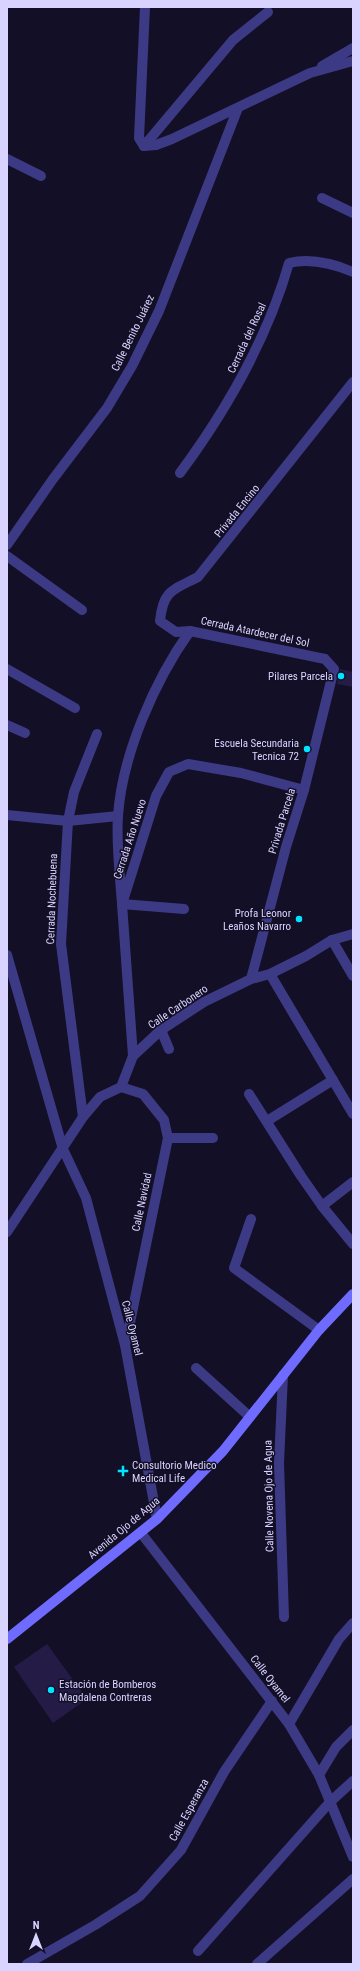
<svg xmlns="http://www.w3.org/2000/svg" width="360" height="1971" font-family="'Roboto Condensed',sans-serif">
	<style>
		.building { fill: #241b47 }
		.lines { fill: none; stroke-linecap: round; stroke-linejoin: round }
		.street { stroke: #3d3a85; stroke-width: 10 }
		.secondary { stroke: #6f6bff; stroke-width: 10 }
		.poi-dot { fill: #00e5ff; stroke: #130f26; stroke-width: 1.5 }
		.labels { text-anchor: middle; dominant-baseline: central; stroke-width: 3; stroke-linejoin: round; paint-order: stroke }
		.street-label { font-size: 11px; fill: #d9d4ff; stroke: #130f26 }
		.poi-label { font-size: 11px; fill: #d9d4ff; stroke: #130f26; text-anchor: end }
	</style>
	<rect width="100%" height="100%" fill="#130f26"/>
	<g class="building">
		<polygon points="340,669 353,672 353,687 337,684"/>
		<polygon points="47,1644 87,1699 53,1723 14,1667"/>
	</g>
	<g class="lines">
		<g class="street">
			<polyline points="322,66 353,48"/>
			<polyline points="144,146 156,145 172,139 310,73 353,61"/>
			<polyline points="144,146 233,40 268,12"/>
			<polyline points="144,146 139,138 145,7"/>
			<polyline points="7,159 41,176"/>
			<polyline points="322,198 353,213"/>
			<path d="M180 473C228 408 267 340 289 263 310 258 334 264 353 272"/>
			<polyline points="7,545 53,479 107,408 132,366 159,311 238,108"/>
			<polyline points="7,556 82,610"/>
			<polyline points="7,669 75,708"/>
			<polyline points="7,725 25,733"/>
			<polyline points="7,815 68,821 118,816"/>
			<path d="M184 909 122 904C120 875 116 845 118 816 122 755 155 680 190 631"/>
			<polyline points="332,940 353,976"/>
			<polyline points="7,955 63,1149 86,1198 125,1345 157,1519"/>
			<polyline points="270,974 353,1114"/>
			<path d="M251 979 286 847 304 790 334 669 325 659 190 631 176 632 160 621C163 590 173 590 198 577L353 382"/>
			<polyline points="161,1030 169,1049"/>
			<polyline points="133,1056 122,904 156,796 169,772 188,764 241,773 304,790"/>
			<polyline points="121,1087 143,1094 164,1120 168,1138 126,1342"/>
			<polyline points="249,1094 301,1176 322,1206 353,1244"/>
			<polyline points="83,1117 61,944 68,821 74,792 97,734"/>
			<polyline points="267,1121 333,1080"/>
			<polyline points="168,1138 213,1138"/>
			<polyline points="322,1206 353,1182"/>
			<polyline points="251,1219 234,1268 319,1330"/>
			<polyline points="7,1232 83,1117 100,1097 121,1087 133,1056 161,1030 204,1002 251,979 270,974 306,956 332,940 353,934"/>
			<polyline points="196,1368 250,1417"/>
			<polyline points="283,1375 279,1463 284,1617"/>
			<polyline points="141,1533 289,1724 319,1775 353,1857"/>
			<polyline points="289,1724 339,1639 353,1623"/>
			<polyline points="319,1775 336,1747 353,1730"/>
			<polyline points="198,1951 330,1802 353,1781"/>
			<polyline points="27,1964 95,1925 140,1896 181,1850 224,1772 272,1701"/>
			<polyline points="257,1964 353,1879"/>
		</g>
		<polyline class="secondary" points="7,1639 157,1519 223,1451 319,1330 353,1294"/>
	</g>
	<g class="poi-dot">
		<circle cx="341" cy="676" r="4"/>
		<circle cx="307" cy="749" r="4"/>
		<circle cx="299" cy="919" r="4"/>
		<path d="M121 1465h4v4h4v4h-4v4h-4v-4h-4v-4h4z"/>
		<circle cx="51" cy="1690" r="4"/>
	</g>
	<g class="labels">
		<g class="street-label">
			<text transform="translate(133 333) rotate(-64)">Calle Benito Juárez</text>
			<text transform="translate(247 338) rotate(-65)">Cerrada del Rosal</text>
			<text transform="translate(237 511) rotate(-51)">Privada Encino</text>
			<text transform="translate(255 632) rotate(12)">Cerrada Atardecer del Sol</text>
			<text transform="translate(282 821) rotate(-73)">Privada Parcela</text>
			<text transform="translate(130 839) rotate(-72)">Cerrada Año Nuevo</text>
			<text transform="translate(52 899) rotate(-88)">Cerrada Nochebuena</text>
			<text transform="translate(178 1007) rotate(-34)">Calle Carbonero</text>
			<text transform="translate(142 1202) rotate(-78)">Calle Navidad</text>
			<text transform="translate(132 1328) rotate(76)">Calle Oyamel</text>
			<text transform="translate(269 1496) rotate(-91)">Calle Novena Ojo de Agua</text>
			<text transform="translate(124 1528) rotate(-40)">Avenida Ojo de Agua</text>
			<text transform="translate(270 1679) rotate(52)">Calle Oyamel</text>
			<text transform="translate(189 1810) rotate(-61)">Calle Esperanza</text>
		</g>
		<g class="poi-label">
			<text x="333" y="676">Pilares Parcela</text>
			<text x="299" y="743">Escuela Secundaria<tspan x="299" dy="13">Tecnica 72</tspan></text>
			<text x="291" y="913">Profa Leonor<tspan x="291" dy="13">Leaños Navarro</tspan></text>
			<text x="132" y="1465" text-anchor="start">Consultorio Medico<tspan x="132" dy="13">Medical Life</tspan></text>
			<text x="59" y="1684" text-anchor="start">Estación de Bomberos<tspan x="59" dy="13">Magdalena Contreras</tspan></text>
		</g>
	</g>
	<rect width="360" height="1971" fill="none" stroke="#d9d4ff" stroke-width="16"/>
	<g transform="translate(36 1935)" stroke="#130f26" stroke-width="3" paint-order="stroke">
	<path d="M0-3L7 15L0 10L-7 15Z" fill="#d9d4ff"/>
	<text y="-6" font-size="11" font-weight="bold" text-anchor="middle" fill="#d9d4ff">N</text>
	</g>
</svg>
